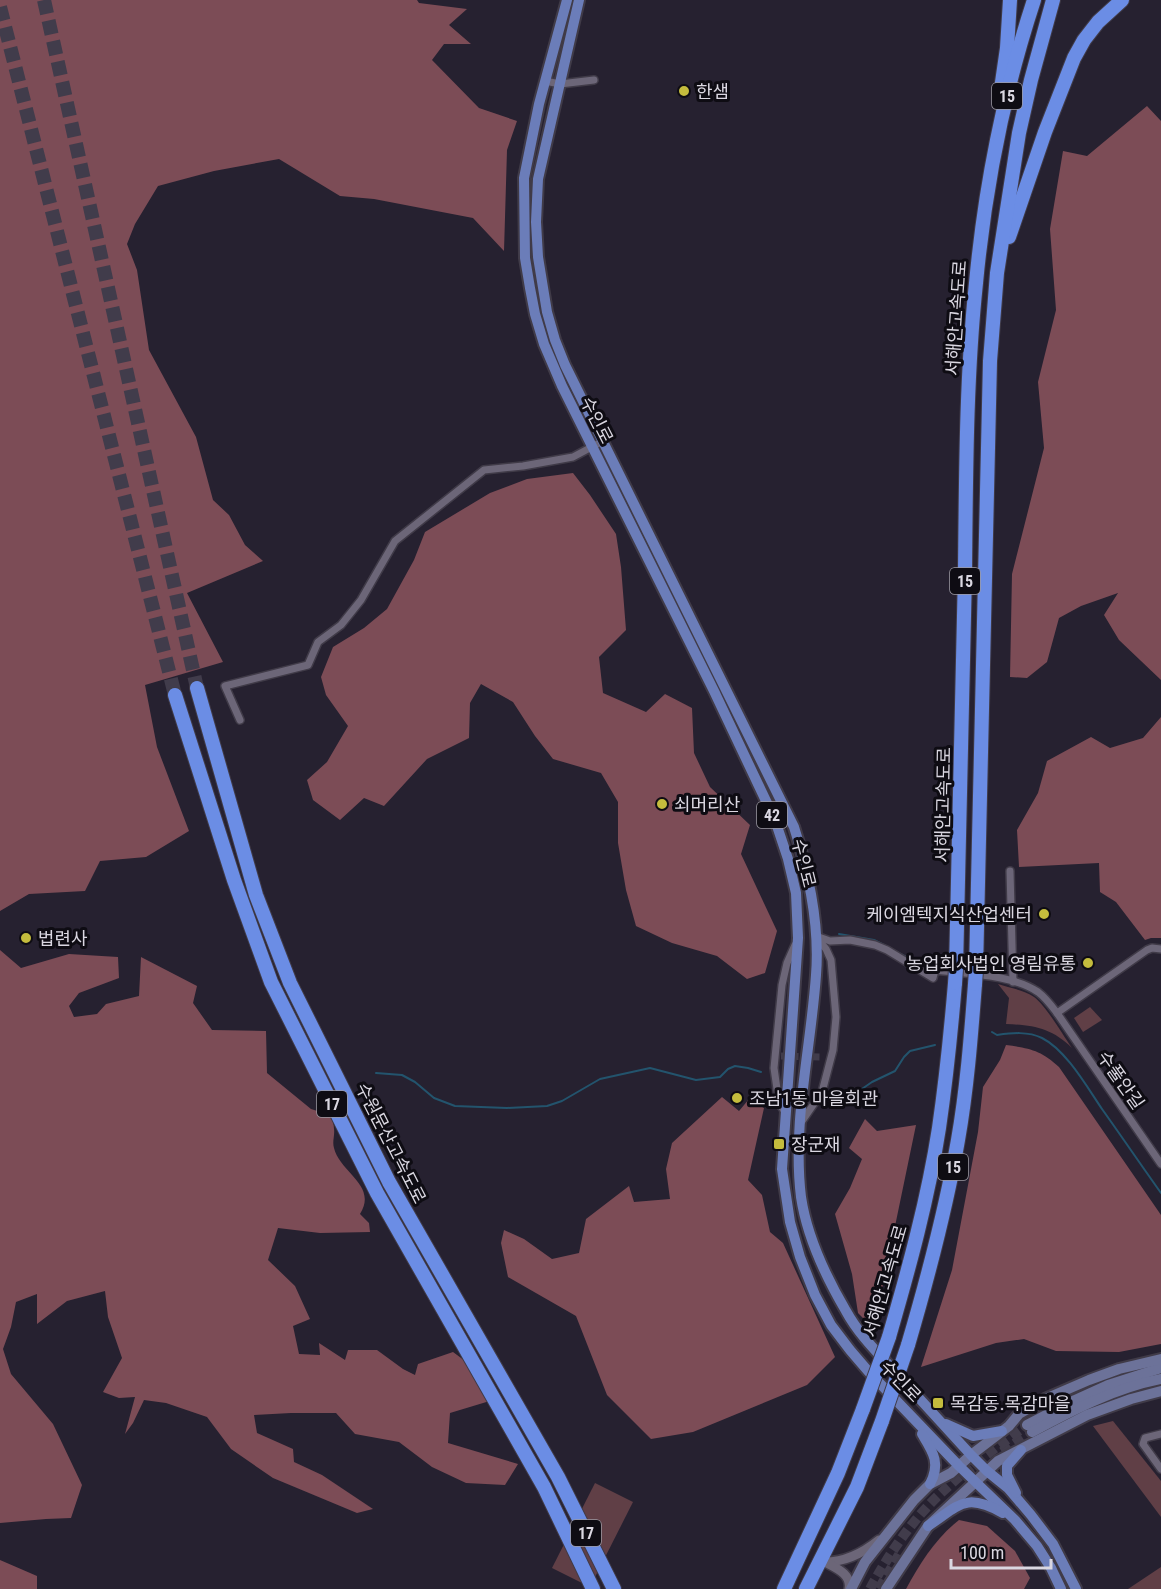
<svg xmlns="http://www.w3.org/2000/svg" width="1161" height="1589" font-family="'Roboto Condensed','Noto Sans KR',sans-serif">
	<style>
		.green { fill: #603f46 }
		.forest { fill: #7c4c56 }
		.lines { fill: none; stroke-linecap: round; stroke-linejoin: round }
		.stream { stroke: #23546d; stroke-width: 2 }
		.minor-tunnel { stroke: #413c4b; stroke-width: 7; stroke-dasharray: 7 3.5; stroke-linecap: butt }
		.secondary-tunnel { stroke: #413c4b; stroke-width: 10; stroke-dasharray: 10 5; stroke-linecap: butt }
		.motorway-tunnel { stroke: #413c4b; stroke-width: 14; stroke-dasharray: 14 7; stroke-linecap: butt }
		.minor-casing { stroke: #403b48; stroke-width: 10 }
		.tertiary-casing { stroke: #403b48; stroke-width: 12 }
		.secondary-casing { stroke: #403b48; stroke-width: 14 }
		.primary-casing { stroke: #403b48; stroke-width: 14 }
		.motorway-casing { stroke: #403b48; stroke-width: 16 }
		.minor { stroke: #6c6678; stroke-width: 7 }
		.tertiary { stroke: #6c6678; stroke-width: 9 }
		.secondary { stroke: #6c7299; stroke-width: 10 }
		.primary { stroke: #6b7db9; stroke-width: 10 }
		.motorway { stroke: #6b8de5; stroke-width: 14 }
		.motorway-bridge-casing { stroke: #403b48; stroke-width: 16; stroke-linecap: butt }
		.motorway-bridge { stroke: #6b8de5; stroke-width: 14 }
		.poi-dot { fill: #c4bc3d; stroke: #0e0c13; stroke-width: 2 }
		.labels { text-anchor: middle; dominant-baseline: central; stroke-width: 6; stroke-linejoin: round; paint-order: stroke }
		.shield { fill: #0e0c13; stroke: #9d9aa3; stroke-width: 1.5 }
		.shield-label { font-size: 16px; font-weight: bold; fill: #dad7e1 }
		.poi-label { font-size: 18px; fill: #dad7e1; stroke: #0e0c13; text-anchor: start }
		.street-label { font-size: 18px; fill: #dad7e1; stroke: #0e0c13 }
	</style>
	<rect width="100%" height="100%" fill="#262130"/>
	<g class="green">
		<path d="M998 984C1010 988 1024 990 1034 997 1047 1007 1062 1034 1072 1048 1052 1028 1033 1025 1006 1024L1009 998Z"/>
		<polygon points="1090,1007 1102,1020 1083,1032 1074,1018"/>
		<polygon points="1113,1421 1161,1481 1161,1517 1093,1426"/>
		<polygon points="595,1483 633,1502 590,1587 552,1568"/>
		<polygon points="1161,1567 1161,1589 1128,1589"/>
	</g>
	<g class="forest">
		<polygon points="0,0 417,0 419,3 467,9 449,25 471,44 444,44 432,60 479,108 517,121 507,150 504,251 473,218 374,199 340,196 279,159 214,171 158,186 135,224 127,244 137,270 149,350 196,437 213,500 229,515 245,545 263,561 187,593 223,662 145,685 157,747 189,831 146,857 100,861 85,891 29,894 0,911"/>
		<polygon points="1147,106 1161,121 1161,680 1119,640 1104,615 1118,593 1081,606 1059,618 1047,662 1027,678 1010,677 1012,574 1044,448 1038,382 1056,310 1050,229 1063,151 1087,156"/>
		<polygon points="573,473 590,495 616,534 621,567 626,630 599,657 603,693 646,712 665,694 692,708 694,753 710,787 750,825 741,854 777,931 765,973 747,979 717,956 672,943 636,926 626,890 618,843 618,802 601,773 553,759 535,736 513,702 481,684 470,703 469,738 427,759 384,806 364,798 340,820 313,800 307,780 327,762 348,726 326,695 321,677 333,647 364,628 387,609 414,560 425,532 490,493 527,479"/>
		<polygon points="1161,717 1161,938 1151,938 1145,940 1116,902 1100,892 1099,863 1019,867 1017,830 1038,793 1047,761 1091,737 1110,748 1143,738"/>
		<path d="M0 950 21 968 69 954 118 957 119 978 79 993 69 1006 74 1017 97 1014 106 1004 139 996 141 957 197 986 193 1003 212 1030 266 1031 267 1073 311 1109 330 1115C332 1119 334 1124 334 1129 335 1135 332 1142 334 1148 340 1173 378 1185 360 1214L369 1223 370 1232 320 1233 278 1228 268 1260 295 1286 310 1319 293 1326 299 1354 320 1355 319 1343 345 1360 348 1350H377L403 1369 415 1375 418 1364 453 1352 484 1375 493 1400 450 1413 448 1443 518 1464 505 1485 466 1483 432 1467 399 1442 355 1434 336 1413H291L254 1415 257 1433 293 1449 294 1462 322 1475 373 1509 357 1513 273 1478 231 1449 207 1417 166 1403 144 1400 133 1423 125 1434 135 1397 119 1398 103 1392 122 1358 108 1317 105 1291 67 1301 37 1324V1294L16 1302 11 1327 3 1349 11 1374 53 1424 82 1485 71 1518 46 1519 0 1523Z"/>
		<path d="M1006 1045C1029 1048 1041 1050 1059 1067L1161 1215V1344L1119 1352 1056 1351 1024 1339 996 1343 921 1367 952 1270 978 1132 983 1087 1000 1060Z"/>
		<polygon points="722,1097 739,1111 749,1099 764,1108 748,1180 762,1195 770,1232 783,1243 835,1357 807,1385 693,1432 651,1439 607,1395 576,1316 508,1277 501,1243 504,1230 524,1239 552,1259 579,1253 586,1219 629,1186 634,1202 670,1199 666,1169 672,1143"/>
		<polygon points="865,1119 877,1131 916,1125 882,1289 869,1324 858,1313 852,1274 835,1214 850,1188 862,1159 849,1148"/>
		<path d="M959 1520 987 1526 1015 1551 1030 1578 1024 1589H906C920 1563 936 1538 959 1520Z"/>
		<polygon points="0,1560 37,1576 37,1589 0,1589"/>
	</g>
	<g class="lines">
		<g class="stream">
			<polyline points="839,934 874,940 888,947"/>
			<polyline points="893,950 927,968"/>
			<path d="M992 1032 997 1035C1012 1033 1028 1031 1042 1038 1066 1050 1087 1087 1102 1109 1122 1137 1141 1165 1161 1193"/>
			<polyline points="376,1073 402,1075 415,1082 434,1098 455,1106 507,1108 547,1106 562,1101 600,1079 650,1068 696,1080 720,1077 728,1069 735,1066 748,1068 761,1072"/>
			<polyline points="823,1097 834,1101 846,1100 872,1082 895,1071 904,1057 910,1051 935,1045"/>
		</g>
		<polyline class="minor-tunnel" points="781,1056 823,1057"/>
		<g class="secondary-tunnel">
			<polyline points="1002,1452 1032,1432"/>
			<path d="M870 1589C891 1550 917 1513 951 1484 974 1463 1001 1444 1027 1425"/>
			<polyline points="879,1589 900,1553"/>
		</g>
		<g class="motorway-tunnel">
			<polyline points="44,0 197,688"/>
			<polyline points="0,7 175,695"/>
		</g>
		<defs>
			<g id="minor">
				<polyline points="545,81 560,84 594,80"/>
				<polyline points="240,720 225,686 308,665 318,642 341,625 361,600 395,541 484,470 523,466 573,457 603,441"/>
				<polyline points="1010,871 1013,982"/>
				<path d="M816 936 830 941 850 940 875 945 887 950 933 978 935 970C967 974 1011 974 1038 992 1046 998 1051 1005 1057 1013L1161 1164"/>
				<polyline points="1057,1013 1147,950 1152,948 1161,949"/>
				<polyline points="785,1112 779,1103 774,1068 782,985 787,963 795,945"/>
				<polyline points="800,1124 822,1092 833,1050 836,1017 831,960 826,949 817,938"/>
				<polyline points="1161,1434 1145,1438 1143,1444 1161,1469"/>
			</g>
			<g id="tertiary">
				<path d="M825 1562C846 1562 863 1553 879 1540"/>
				<path d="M825 1562C836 1568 852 1574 849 1589"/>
			</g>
			<g id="secondary">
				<polyline points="1027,1425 1075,1400 1108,1385 1161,1368"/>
				<path d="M1032 1432C1073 1410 1115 1388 1161 1379"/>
				<polyline points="851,1589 865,1562 914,1500 930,1484 951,1473 971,1455 1009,1426 1019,1414 1045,1399 1089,1380 1119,1369 1161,1359"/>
				<polyline points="886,1589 928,1526 998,1461 1087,1415 1131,1399 1161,1391"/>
			</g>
			<g id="primary">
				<polyline points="567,0 539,104 524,178 525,258 530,288 535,314 544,344 562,386 714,691 775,820 788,859 796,893 798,938 782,1169 790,1222 800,1257 815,1295 831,1325 850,1350 868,1371 959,1466 1015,1520 1037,1546 1051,1568 1061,1589"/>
				<path d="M579 0 538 179 536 222 538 257 547 312 555 340 565 365 794 827C809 874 820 925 816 975 811 1048 792 1123 801 1197 807 1237 826 1277 846 1311 859 1335 879 1354 897 1374 922 1401 946 1428 971 1455L987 1471 1008 1488 1031 1515 1053 1544 1076 1589"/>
				<polyline points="946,1424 973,1436 1002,1431"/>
				<path d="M922 1434C933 1452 941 1463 930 1484"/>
				<polyline points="1016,1493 1007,1475 1007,1466 1021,1450"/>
				<path d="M928 1526C960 1505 965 1492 1003 1513"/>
			</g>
			<g id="motorway">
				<polyline points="1000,96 1007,48 1010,0"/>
				<polyline points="1009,237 1045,132 1074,58 1084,40 1098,22 1122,0"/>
				<polyline points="197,688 256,895 290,983 389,1182 558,1477 614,1589"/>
				<polyline points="175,695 234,880 271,982 377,1193 544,1487 593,1589"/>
				<path d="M956 969C960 836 963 704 965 572 966 476 966 378 976 283 985 187 1004 91 1034 0"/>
				<polyline points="976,970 990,361 997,273 1019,133 1031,80 1053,0"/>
				<path d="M889 1337C909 1268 928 1199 939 1128 946 1080 951 1031 955 983"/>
				<path d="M908 1345C928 1277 946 1209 958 1140 967 1089 971 1036 975 984"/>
				<polyline points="784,1589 838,1473 863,1409"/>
				<polyline points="806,1589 857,1487 882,1421"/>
			</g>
		</defs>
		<use href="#minor" class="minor-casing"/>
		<use href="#tertiary" class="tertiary-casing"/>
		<use href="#secondary" class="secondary-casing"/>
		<use href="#primary" class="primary-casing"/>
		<use href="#motorway" class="motorway-casing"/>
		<use href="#minor" class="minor"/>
		<use href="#tertiary" class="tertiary"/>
		<use href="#secondary" class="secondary"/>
		<use href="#primary" class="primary"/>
		<use href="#motorway" class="motorway"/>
		<defs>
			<g id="motorway-bridge">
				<polyline points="955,983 956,969"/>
				<polyline points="975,984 976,970"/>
				<polyline points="863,1409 889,1337"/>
				<polyline points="882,1421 908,1345"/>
			</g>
		</defs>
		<use href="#motorway-bridge" class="motorway-bridge-casing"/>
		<use href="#motorway-bridge" class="motorway-bridge"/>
	</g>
	<g class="poi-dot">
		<circle cx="684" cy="91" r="6"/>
		<circle cx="662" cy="804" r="6"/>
		<circle cx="1044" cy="914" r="6"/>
		<circle cx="26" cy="938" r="6"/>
		<circle cx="1088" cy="963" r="6"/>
		<circle cx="737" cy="1098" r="6"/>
		<rect x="773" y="1138" width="12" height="12" rx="3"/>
		<rect x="932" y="1397" width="12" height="12" rx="3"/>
	</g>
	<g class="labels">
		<g class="shield">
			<rect x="992" y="83" width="30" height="26" rx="4.5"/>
			<rect x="950" y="568" width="30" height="26" rx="4.5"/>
			<rect x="757" y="802" width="30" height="26" rx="4.5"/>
			<rect x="317" y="1091" width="30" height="26" rx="4.5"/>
			<rect x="938" y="1154" width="30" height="26" rx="4.5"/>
			<rect x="571" y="1520" width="30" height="26" rx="4.5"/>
		</g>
		<g class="shield-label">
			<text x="1007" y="96">15</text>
			<text x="965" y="581">15</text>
			<text x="772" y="815">42</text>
			<text x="332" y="1104">17</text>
			<text x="953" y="1167">15</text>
			<text x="586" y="1533">17</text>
		</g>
		<g class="poi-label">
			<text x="696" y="91">한샘</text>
			<text x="674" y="804">쇠머리산</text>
			<text x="1032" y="914" text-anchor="end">케이엠텍지식산업센터</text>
			<text x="38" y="938">법련사</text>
			<text x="1076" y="963" text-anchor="end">농업회사법인 영림유통</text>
			<text x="749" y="1098">조남1동 마을회관</text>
			<text x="791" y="1144">장군재</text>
			<text x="950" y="1403">목감동.목감마을</text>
		</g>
		<g class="street-label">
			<text transform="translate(956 318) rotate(-86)">서해안고속도로</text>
			<text transform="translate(597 420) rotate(63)">수인로</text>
			<text transform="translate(943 805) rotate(-89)">서해안고속도로</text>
			<text transform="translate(804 863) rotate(76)">수인로</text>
			<text transform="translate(1121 1080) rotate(55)">수풀안길</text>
			<text transform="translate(391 1143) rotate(63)">수원문산고속도로</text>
			<text transform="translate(885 1281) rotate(-74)">서해안고속도로</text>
			<text transform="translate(901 1381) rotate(46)">수인로</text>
		</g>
	</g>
	<path d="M951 1559v9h100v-9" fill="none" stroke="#dad7e1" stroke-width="3"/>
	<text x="960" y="1559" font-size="18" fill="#dad7e1" stroke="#0e0c13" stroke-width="4.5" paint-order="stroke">100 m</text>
</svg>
